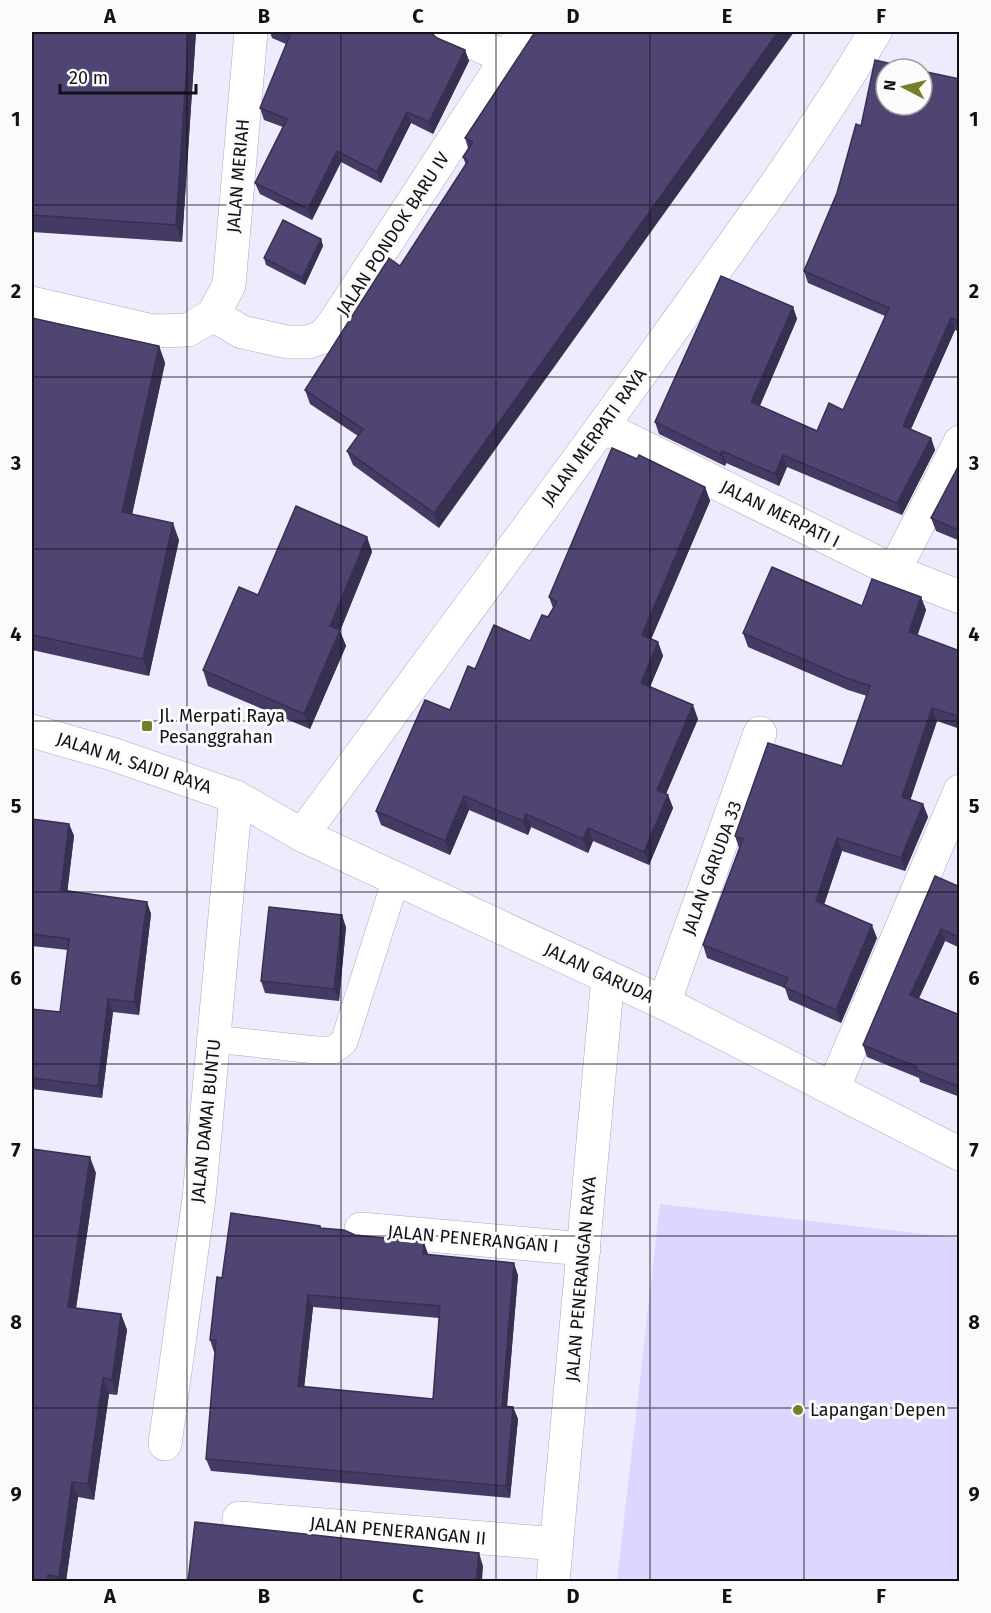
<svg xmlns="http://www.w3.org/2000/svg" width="991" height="1613" font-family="'Fira Sans',sans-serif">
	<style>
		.pitch { fill: #ded6fe }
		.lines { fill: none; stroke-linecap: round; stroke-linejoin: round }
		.service-casing { stroke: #aca8bd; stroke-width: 28 }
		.minor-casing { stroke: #aca8bd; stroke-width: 34 }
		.tertiary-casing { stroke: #aca8bd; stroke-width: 34 }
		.service { stroke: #fff; stroke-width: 27 }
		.minor { stroke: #fff; stroke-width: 33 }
		.tertiary { stroke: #fff; stroke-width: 33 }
		.wall { fill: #453a63; fill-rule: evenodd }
		.shaded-wall { fill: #383050 }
		.building { fill: #504473; stroke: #383050; stroke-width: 1.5; fill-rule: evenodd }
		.grid { fill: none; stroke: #121118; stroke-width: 1.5; stroke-opacity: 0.55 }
		.poi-dot { fill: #777e29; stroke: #fbfbfb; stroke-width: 2 }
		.labels { text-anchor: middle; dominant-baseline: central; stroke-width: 6; stroke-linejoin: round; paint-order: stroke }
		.street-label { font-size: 18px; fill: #121118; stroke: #fbfbfb }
		.poi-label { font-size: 18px; fill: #121118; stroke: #fbfbfb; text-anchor: start }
		.neatline { fill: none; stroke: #121118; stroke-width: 2 }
		.grid-label { font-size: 20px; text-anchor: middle; font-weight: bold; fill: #121118 }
	</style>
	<rect width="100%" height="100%" fill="#efebfe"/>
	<polygon class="pitch" points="660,1204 959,1238 959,1581 617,1581"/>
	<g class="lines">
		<defs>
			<polyline id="service" points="214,1039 316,1050 333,1050 344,1042 396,879"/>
			<g id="minor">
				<polyline points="449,32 507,58"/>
				<polyline points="32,303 153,331 188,330 213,315 229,285 251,32"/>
				<polyline points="213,315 242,332 287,342 308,342 323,337 334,323 524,32"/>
				<polyline points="603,427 894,571 960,597"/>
				<polyline points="894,571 960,442"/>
				<path d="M302 835C426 665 552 498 674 327 744 230 814 134 875 32"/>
				<polyline points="664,1003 760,733"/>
				<polyline points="833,1089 960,791"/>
				<polyline points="361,1229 584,1249"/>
				<polyline points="165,1444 199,1198 236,797"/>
				<polyline points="239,1518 557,1544"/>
				<polyline points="553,1582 608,977"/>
			</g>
			<polyline id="tertiary" points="32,731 112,754 236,797 302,835 664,1003 960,1154"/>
		</defs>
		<use href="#service" class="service-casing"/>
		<use href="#minor" class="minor-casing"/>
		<use href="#tertiary" class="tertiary-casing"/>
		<use href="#service" class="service"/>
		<use href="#minor" class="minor"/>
		<use href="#tertiary" class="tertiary"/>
	</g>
	<g class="wall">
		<polygon points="32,32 196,32 182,242 32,232"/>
		<polygon points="270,32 431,32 437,38 465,50 469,61 433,134 411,123 381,183 341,162 312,220 260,194 255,183 283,127 264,120 260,108 286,44 272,38"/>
		<polygon points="535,32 439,528 353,465 347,451 358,436 310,404 305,390 400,266 466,165 463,157 468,148 465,138"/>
		<polygon points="960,79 960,332 955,330 911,429 931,438 935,450 902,515 787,467 779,486 726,463 725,466 659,434 655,422 793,307 797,319 760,406 817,431 843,410 885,316 808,283 804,271 837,193 861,126"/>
		<polygon points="321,239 323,246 305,285 266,265 264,258"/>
		<polygon points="32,318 159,346 165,363 132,514 179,540 149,676 32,650"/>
		<polygon points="960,463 960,541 936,531 931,518"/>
		<polygon points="705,487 710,501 651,639 658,642 663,656 650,687 698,719 666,794 668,795 673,808 649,865 593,841 588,853 531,827 528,835 469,810 450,855 381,825 376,811 450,710 475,669 530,641 548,617 553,608 549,597"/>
		<polygon points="367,537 372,552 340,631 346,646 310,729 208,686 203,670 258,595"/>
		<polygon points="921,597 926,610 917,635 960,651 960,729 937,721 910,800 923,804 928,817 905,871 842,851 824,904 877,938 841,1023 789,1000 785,988 707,958 703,945 739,848 735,836 842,766 867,696 848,690 748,647 743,633 862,606"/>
		<polygon points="32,819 69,824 74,836 67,891 147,902 151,914 139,1015 113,1012 102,1098 32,1089 32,1009 60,1012 68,950 32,946"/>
		<polygon points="960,887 960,948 945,941 919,998 960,1015 960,1097 920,1082 919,1078 867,1057 863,1045"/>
		<polygon points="346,927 339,1001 265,993 261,981"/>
		<polygon points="96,1173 76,1308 121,1314 127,1330 117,1395 109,1394 94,1500 78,1497 66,1581 32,1581"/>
		<path d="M320 1226 321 1228 355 1235 428 1254V1255L518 1275 507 1406 513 1407 518 1419 510 1498 211 1471 206 1459 215 1352H214L210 1340 222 1278ZM313 1307 439 1318 433 1399 304 1387Z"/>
	</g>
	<g class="shaded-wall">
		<polygon points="189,32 196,32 182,242 176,225"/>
		<polygon points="778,32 794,32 439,528 434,513"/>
		<polygon points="465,50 469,61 433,134 429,122"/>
		<polygon points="407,112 411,123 381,183 377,172"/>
		<polygon points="337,151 341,162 312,220 308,209"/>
		<polygon points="321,239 323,246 305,285 302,278"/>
		<polygon points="793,307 797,319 756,414 751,402"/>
		<polygon points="951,318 955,330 907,438 903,426"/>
		<polygon points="159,346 165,363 129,529 122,512"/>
		<polygon points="931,438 935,450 902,515 897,503"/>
		<polygon points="722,451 726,463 725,466 720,454"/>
		<polygon points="783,455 787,467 779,486 775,474"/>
		<polygon points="705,487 710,501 647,649 642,635"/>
		<polygon points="173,523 179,540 149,676 143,659"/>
		<polygon points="367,537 372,552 340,631 346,646 310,729 304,714 330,626"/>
		<polygon points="921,597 926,610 914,646 909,632"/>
		<polygon points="658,642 663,656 646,696 641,683"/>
		<polygon points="693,705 698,719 662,803 657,790"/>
		<polygon points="932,708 937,721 907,810 902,797"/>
		<polygon points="668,795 673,808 649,865 644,852"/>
		<polygon points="464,796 469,810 450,855 445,841"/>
		<polygon points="923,804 928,817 905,871 901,858"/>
		<polygon points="526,814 531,827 528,835 523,821"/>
		<polygon points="69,824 74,836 66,903 61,890"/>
		<polygon points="588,828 593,841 588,853 583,839"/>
		<polygon points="837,838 842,851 821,914 816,901"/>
		<polygon points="147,902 151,914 139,1015 134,1002"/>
		<polygon points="342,915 346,927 339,1001 334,989"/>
		<polygon points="872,925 877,938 841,1023 836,1010"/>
		<polygon points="941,929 945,941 915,1007 910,995"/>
		<polygon points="108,999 113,1012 102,1098 98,1086"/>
		<polygon points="90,1157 96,1173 74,1322 68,1307"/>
		<polygon points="424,1242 428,1254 427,1267 423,1254"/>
		<polygon points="514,1263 518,1275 506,1418 502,1406"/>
		<polygon points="308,1295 313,1307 303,1398 298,1386"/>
		<polygon points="121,1314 127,1330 117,1395 112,1380"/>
		<polygon points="103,1378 109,1394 94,1500 88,1484"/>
		<polygon points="513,1407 518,1419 510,1498 506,1486"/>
		<polygon points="72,1482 78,1497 66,1581 60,1581 59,1577"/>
		<polygon points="479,1553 483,1566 482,1581 476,1581"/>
	</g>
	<g class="building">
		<polygon points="32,32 189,32 176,225 32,215"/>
		<polygon points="280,32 430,32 437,38 465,50 429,122 407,112 377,172 337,151 308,209 255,183 287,119 260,108 290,35"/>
		<polygon points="535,32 778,32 434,513 347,451 363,429 305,390 389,258 400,266 468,161 463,157 473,142 465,138"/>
		<polygon points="875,60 914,69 886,69 886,105 922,105 922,71 960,79 960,322 951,318 903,426 931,438 897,503 783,455 775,474 722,451 720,454 655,422 721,276 793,307 751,402 817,431 829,403 843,410 889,308 804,271 837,193 856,124 861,126"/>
		<polygon points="283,220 321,239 302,278 264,258"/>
		<polygon points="32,318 159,346 122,512 173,523 143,659 32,635"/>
		<polygon points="612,448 637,459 639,455 705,487 642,635 658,642 641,683 693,705 657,790 668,795 644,852 588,828 583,839 526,814 523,821 464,796 445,841 376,811 425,700 450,710 468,666 475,669 494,625 530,641 542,615 548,617 557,602 549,597"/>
		<polygon points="960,463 960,531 931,518"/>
		<polygon points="296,506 367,537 330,626 340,630 304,714 203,670 239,587 258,595"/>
		<polygon points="772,567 862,606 872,579 921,597 909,632 960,651 960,717 932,708 902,797 923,804 901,858 837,838 816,901 872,925 836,1010 784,987 788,978 703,945 743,839 735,836 768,743 842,766 870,686 844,677 743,633"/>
		<polygon points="32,819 69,824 61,890 147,902 134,1002 108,999 98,1086 32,1078 32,1009 60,1012 69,939 32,934"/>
		<polygon points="935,876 960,887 960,938 941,929 910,995 960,1015 960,1087 916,1070 917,1067 863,1045"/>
		<polygon points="269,907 342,915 334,989 261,981"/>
		<polygon points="32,1149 90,1157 68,1307 121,1314 112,1380 103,1378 88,1484 72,1482 59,1577 48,1575 48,1581 32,1581"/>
		<path d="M231 1213 320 1226V1228L344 1230 355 1235 424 1242 423 1254 514 1263 502 1406 513 1407 506 1486 206 1459 216 1340H210L217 1277 222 1278ZM308 1295 440 1306 433 1399 298 1386Z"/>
		<polygon points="195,1522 479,1553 476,1581 188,1581"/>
	</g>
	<path class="grid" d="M187 32V1582M341 32V1582M496 32V1582M650 32V1582M804 32V1582M32 205H960M32 377H960M32 549H960M32 721H960M32 892H960M32 1064H960M32 1236H960M32 1408H960"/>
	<g class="poi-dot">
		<rect x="141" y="720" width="12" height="12" rx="3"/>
		<circle cx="798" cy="1410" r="6"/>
	</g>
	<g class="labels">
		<g class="street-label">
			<text transform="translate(238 176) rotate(-85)">JALAN MERIAH</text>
			<text transform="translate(393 234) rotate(-57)">JALAN PONDOK BARU IV</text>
			<text transform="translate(594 437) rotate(-54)">JALAN MERPATI RAYA</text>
			<text transform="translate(780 514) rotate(26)">JALAN MERPATI I</text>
			<text transform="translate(134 763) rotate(18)">JALAN M. SAIDI RAYA</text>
			<text transform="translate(712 868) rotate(-70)">JALAN GARUDA 33</text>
			<text transform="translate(599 973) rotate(25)">JALAN GARUDA</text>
			<text transform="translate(206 1121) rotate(-84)">JALAN DAMAI BUNTU</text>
			<text transform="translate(473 1239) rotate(5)">JALAN PENERANGAN I</text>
			<text transform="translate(581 1279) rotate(-85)">JALAN PENERANGAN RAYA</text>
			<text transform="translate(398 1531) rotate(5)">JALAN PENERANGAN II</text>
		</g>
		<g class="poi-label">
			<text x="159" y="716">Jl. Merpati Raya<tspan x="159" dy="21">Pesanggrahan</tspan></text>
			<text x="810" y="1410">Lapangan Depen</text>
		</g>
	</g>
	<rect width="991" height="1613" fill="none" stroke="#fbfbfb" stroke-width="66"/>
	<g transform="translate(904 87) rotate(277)"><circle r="28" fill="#fbfbfb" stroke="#9e9da0" stroke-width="1.5"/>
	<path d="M0-4.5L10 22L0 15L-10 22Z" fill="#777e29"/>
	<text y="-9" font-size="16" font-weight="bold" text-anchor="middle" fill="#121118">N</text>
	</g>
	<path d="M60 84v9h136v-9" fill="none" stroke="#121118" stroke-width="3"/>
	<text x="69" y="84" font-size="18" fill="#121118" stroke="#fbfbfb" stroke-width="4.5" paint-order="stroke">20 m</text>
	<rect x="33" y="33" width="925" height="1547" class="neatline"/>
	<g class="grid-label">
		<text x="110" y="23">A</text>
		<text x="264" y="23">B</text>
		<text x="418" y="23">C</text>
		<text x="573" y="23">D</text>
		<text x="727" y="23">E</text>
		<text x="881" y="23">F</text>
		<text x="16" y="126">1</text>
		<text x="974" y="126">1</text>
		<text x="16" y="298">2</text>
		<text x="974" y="298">2</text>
		<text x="16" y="470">3</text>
		<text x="974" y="470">3</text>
		<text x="16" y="641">4</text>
		<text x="974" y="641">4</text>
		<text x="16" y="813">5</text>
		<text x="974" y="813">5</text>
		<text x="16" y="985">6</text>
		<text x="974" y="985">6</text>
		<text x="16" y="1157">7</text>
		<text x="974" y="1157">7</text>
		<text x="16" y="1329">8</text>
		<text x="974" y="1329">8</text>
		<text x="16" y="1501">9</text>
		<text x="974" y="1501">9</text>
		<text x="110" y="1603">A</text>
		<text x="264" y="1603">B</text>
		<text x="418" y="1603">C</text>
		<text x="573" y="1603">D</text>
		<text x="727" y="1603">E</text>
		<text x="881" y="1603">F</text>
	</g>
</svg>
